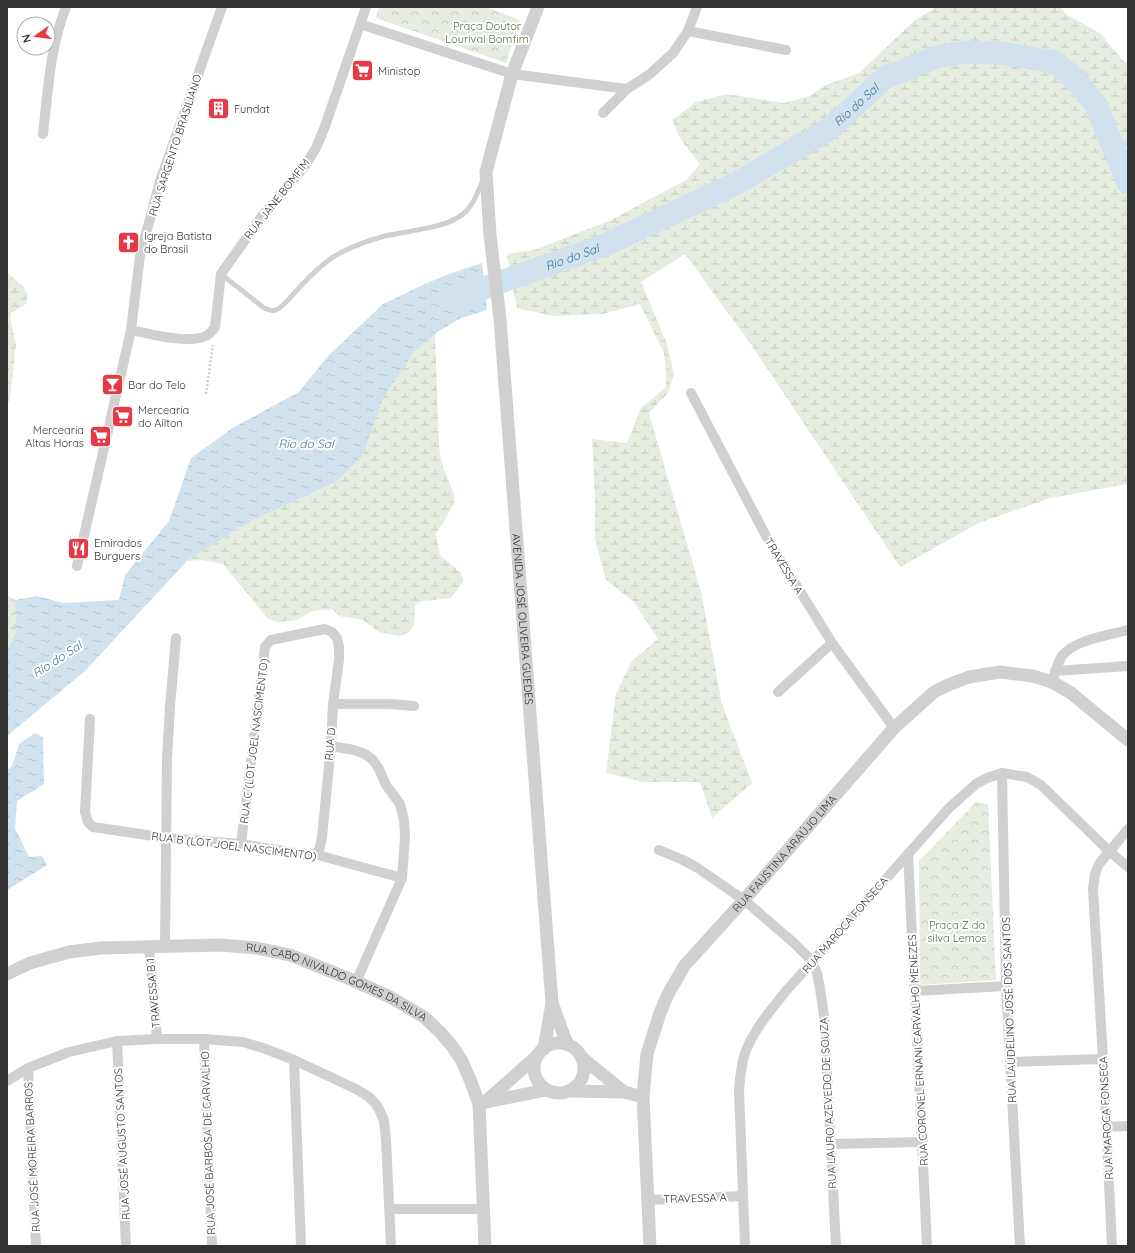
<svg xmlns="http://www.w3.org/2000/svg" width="1135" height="1253" font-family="Quicksand,sans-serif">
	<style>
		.wetland { fill: url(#wetland-marsh) }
		.park { fill: url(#park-crowns) }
		.water { fill: url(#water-ripples) }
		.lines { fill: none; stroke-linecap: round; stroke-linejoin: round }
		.river { stroke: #cfe2ee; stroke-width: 23 }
		.path { stroke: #cdcdcd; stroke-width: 2.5; stroke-dasharray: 2 2; stroke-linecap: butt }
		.service { stroke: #d0d0d0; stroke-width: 5 }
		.minor { stroke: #d0d0d0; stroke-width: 10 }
		.tertiary { stroke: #d0d0d0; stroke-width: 13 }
		.labels { text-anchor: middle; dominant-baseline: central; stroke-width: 4; stroke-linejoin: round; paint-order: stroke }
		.park-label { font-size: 11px; fill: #56703f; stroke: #fff }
		.poi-label { font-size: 11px; fill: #333; stroke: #fff; text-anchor: start }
		.street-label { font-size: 11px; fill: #333; stroke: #fff }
		.water-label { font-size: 12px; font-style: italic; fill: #3f7597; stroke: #fff }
	</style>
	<defs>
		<pattern id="wetland-marsh" width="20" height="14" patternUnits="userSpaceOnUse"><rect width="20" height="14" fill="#e6ecdf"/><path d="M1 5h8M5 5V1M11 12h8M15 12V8" fill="none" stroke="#c6cbc0"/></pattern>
		<pattern id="park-crowns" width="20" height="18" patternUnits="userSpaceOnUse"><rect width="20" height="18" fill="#e6ecdf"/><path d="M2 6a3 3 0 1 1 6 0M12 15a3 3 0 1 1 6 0" fill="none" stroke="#c6cbc0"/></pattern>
		<pattern id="water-ripples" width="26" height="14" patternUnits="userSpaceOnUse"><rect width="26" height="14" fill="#cfe2ee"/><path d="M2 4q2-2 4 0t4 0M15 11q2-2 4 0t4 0" fill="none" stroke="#b2c2cd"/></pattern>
	</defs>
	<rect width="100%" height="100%" fill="#fff"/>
	<g class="wetland">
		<polygon points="937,7 1059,7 1069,16 1100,33 1123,61 1128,63 1128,484 1050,498 979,523 900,567 752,346 685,254 641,282 667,344 674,374 668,393 649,413 701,592 722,704 752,783 712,818 700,782 643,782 606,773 616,693 632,661 658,639 634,602 606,580 595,539 595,495 592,439 627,443 641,408 666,387 666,370 664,353 640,304 602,314 553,316 517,308 512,285 507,254 534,250 611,220 686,180 700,164 681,140 672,120 696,102 727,94 784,103 810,96 826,85 859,73 914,21"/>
		<polygon points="7,273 23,286 28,295 26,304 11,313 11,323 16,344 10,399 7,405"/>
		<polygon points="435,333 439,447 443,467 454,494 454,504 436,534 440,555 461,573 463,582 451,598 423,601 415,606 414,625 408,633 399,636 379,632 363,620 339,616 332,609 313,611 296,620 277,622 268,619 223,564 202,560 187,561 247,523 336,482 363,455 383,397 414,352"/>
		<polygon points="7,595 15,600 16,632 7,652"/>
	</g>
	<g class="park">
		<polygon points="379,7 486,7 520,20 506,63 376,18"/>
		<polygon points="976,802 988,804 996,980 920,985 919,861"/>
	</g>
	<g class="water">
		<polygon points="482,263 487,310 461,318 436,333 414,352 383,398 363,455 336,482 247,523 187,561 85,671 7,736 7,652 16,632 15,600 37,596 63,603 119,600 125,575 169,521 191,458 234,427 299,392 327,357 383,304 427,283 452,273"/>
		<polygon points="35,733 43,737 44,784 17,801 15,828 29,857 42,856 47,865 7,890 7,770 12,766 19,744"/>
	</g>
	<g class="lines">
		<path class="river" id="s1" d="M456 298 607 244 737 183 828 130 887 76 898 73 936 57 964 52 1000 53 1055 62 1075 79 1096 105 1128 183"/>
		<polyline class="path" points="206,394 213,345"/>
		<path class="service" d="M221 274 264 308C268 309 272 312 276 310 285 306 291 296 298 289 309 277 327 259 342 252 356 245 370 240 385 236 406 231 447 228 463 214 473 206 478 192 483 180"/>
		<g class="minor">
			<polyline points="360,24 512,74 627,89"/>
			<polyline points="688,31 786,50"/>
			<polyline points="603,113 627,89 650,74 673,53 688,31 697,7"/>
			<path d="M43 134C48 91 50 47 66 7"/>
			<path d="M131 330C150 334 188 344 206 336 210 334 212 331 215 327L221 274 262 216 305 166 316 148 324 129 366 7"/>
			<polyline points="691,393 766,536 832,643 894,728"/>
			<polyline points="77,566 131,330 140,256 160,181 222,7"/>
			<polyline points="1055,671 1128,666"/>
			<path d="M1052 682C1055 673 1057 664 1062 656 1074 640 1109 635 1128 630"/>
			<polyline points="778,692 832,643"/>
			<polyline points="333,704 391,704 414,706"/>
			<polyline points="90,719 85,812 88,822 93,827 167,838 241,844 307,855 314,854 402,878"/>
			<polyline points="331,746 354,750 365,754 373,760 379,769 386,785 400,804 404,820 405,837 402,878 356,982"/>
			<polyline points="1002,773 1006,986 1020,1246"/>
			<polyline points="241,844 265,647 269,642 271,640 325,629 332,632 337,638 339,647 339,660 333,704 331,746 322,837 319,851 314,854"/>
			<polyline points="659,850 683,860 696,867 744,900 794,943 812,961 817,973 820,988 824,1016 836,1246"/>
			<polyline points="908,853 927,1246"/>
			<polyline points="149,946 157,1039"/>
			<polyline points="165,946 167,759 170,706 176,638"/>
			<polyline points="915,991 1006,986"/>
			<polyline points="204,1039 212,1246"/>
			<polyline points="117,1041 126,1246"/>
			<polyline points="294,1060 301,1246"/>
			<polyline points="1011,1062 1103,1059"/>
			<polyline points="28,1068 36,1246"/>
			<polyline points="7,1081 28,1068 69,1052 117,1041 157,1039 204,1039 243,1042 266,1049 294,1060 356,1089 369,1097 375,1103 379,1109 384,1121 386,1140 391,1246"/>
			<polyline points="1107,1127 1128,1126"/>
			<polyline points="831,1144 923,1142"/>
			<polyline points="648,1200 743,1196"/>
			<polyline points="390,1209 483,1209"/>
			<path d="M745 1246 739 1090C740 1078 741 1065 745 1053 754 1029 771 1010 786 991L949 808 976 784 987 778 1002 773 1027 777 1041 785 1109 851 1128 867"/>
			<polyline points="1112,1246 1103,1059 1093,889 1095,874 1099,864 1128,829"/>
		</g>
		<g class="tertiary">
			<path id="s2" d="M538 7 512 74 486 172 490 235 500 319 552 1003 567 1044"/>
			<path id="s3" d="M7 974 30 963 69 952 101 948 221 945 256 948 290 955 350 979 390 997 424 1017 441 1033 452 1046 462 1061 471 1082 479 1104 485 1246"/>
			<circle cx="559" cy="1068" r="25"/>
			<polyline points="544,1049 552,1003"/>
			<polyline points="581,1057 624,1092"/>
			<polyline points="570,1091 624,1092 643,1097"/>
			<polyline points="486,1102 546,1090"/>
			<polyline points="484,1103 538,1055"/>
			<path id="s4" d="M650 1246 643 1097 647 1054 660 1013 668 994 685 965 744 900 894 728 934 692 948 685 969 677 1000 672 1033 676 1052 682 1071 693 1128 740"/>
		</g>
	</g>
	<defs>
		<symbol id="supermarket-square" viewBox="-11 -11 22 22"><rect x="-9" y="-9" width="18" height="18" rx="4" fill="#e63946" stroke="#fff"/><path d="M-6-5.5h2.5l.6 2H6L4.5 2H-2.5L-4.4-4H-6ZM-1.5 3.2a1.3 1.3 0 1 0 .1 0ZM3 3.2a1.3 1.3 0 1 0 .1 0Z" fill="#fff"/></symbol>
		<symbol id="building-square" viewBox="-11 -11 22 22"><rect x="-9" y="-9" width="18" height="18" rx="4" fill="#e63946" stroke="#fff"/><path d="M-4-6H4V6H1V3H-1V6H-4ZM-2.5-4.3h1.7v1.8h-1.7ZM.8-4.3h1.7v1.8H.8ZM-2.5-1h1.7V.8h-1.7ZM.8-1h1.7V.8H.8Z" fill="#fff"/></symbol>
		<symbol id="church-square" viewBox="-11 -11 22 22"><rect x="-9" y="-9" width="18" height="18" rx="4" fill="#e63946" stroke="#fff"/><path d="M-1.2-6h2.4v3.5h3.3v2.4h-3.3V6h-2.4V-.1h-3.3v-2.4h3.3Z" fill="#fff"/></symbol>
		<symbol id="bar-square" viewBox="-11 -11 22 22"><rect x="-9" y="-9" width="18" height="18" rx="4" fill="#e63946" stroke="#fff"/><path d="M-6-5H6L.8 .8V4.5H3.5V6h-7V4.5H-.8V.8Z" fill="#fff"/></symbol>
		<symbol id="restaurant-square" viewBox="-11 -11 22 22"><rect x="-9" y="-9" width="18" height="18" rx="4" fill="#e63946" stroke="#fff"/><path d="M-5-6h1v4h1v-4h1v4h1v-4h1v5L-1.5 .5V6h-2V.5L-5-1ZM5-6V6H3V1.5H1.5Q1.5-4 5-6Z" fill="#fff"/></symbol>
	</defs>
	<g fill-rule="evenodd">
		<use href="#supermarket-square" x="350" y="58" width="25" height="25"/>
		<use href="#building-square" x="206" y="96" width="25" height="25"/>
		<use href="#church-square" x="116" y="230" width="25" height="25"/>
		<use href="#bar-square" x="100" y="372" width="25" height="25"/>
		<use href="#supermarket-square" x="110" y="404" width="25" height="25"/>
		<use href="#supermarket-square" x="88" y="424" width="25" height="25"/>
		<use href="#restaurant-square" x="66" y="536" width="25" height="25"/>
	</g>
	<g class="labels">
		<g class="park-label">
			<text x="487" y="26">Praça Doutor<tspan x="487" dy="13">Lourival Bomfim</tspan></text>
			<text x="957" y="925">Praça Z da<tspan x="957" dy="13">silva Lemos</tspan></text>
		</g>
		<g class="poi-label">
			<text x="378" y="71">Ministop</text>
			<text x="234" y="109">Fundat</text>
			<text x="144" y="236">Igreja Batista<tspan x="144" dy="13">do Brasil</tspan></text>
			<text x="128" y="385">Bar do Telo</text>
			<text x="138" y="410">Mercearia<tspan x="138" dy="13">do Ailton</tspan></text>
			<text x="84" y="430" text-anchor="end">Mercearia<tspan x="84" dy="13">Altas Horas</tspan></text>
			<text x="94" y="543">Emirados<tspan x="94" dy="13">Burguers</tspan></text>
		</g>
		<g class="street-label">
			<text transform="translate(175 145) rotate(-72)">RUA SARGENTO BRASILIANO</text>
			<text transform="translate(277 199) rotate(-52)">RUA JANE BOMFIM</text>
			<text transform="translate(784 566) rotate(59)">TRAVESSA A</text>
			<text stroke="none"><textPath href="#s2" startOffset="622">AVENIDA JOSÉ OLIVEIRA GUEDES</textPath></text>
			<text transform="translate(254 741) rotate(-83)">RUA C (LOT JOEL NASCIMENTO)</text>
			<text transform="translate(330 744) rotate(-85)">RUA D</text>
			<text transform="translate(234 846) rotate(7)">RUA B (LOT JOEL NASCIMENTO)</text>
			<text stroke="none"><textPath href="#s4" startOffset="439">RUA FAUSTINA ARAÚJO LIMA</textPath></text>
			<text transform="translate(845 925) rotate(-49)">RUA MAROCA FONSECA</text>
			<text stroke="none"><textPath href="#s3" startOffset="341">RUA CABO NIVALDO GOMES DA SILVA</textPath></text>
			<text transform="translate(153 993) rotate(-95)">TRAVESSA B 1</text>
			<text transform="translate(1009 1010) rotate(-92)">RUA LAUDELINO JOSÉ DOS SANTOS</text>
			<text transform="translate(918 1050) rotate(-93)">RUA CORONEL ERNANI CARVALHO MENEZES</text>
			<text transform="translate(828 1103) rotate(-93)">RUA LAURO AZEVEDO DE SOUZA</text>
			<text transform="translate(1106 1118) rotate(-93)">RUA MAROCA FONSECA</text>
			<text transform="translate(208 1143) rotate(-92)">RUA JOSÉ BARBOSA DE CARVALHO</text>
			<text transform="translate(122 1144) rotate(-93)">RUA JOSÉ AUGUSTO SANTOS</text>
			<text transform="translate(32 1157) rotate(-93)">RUA JOSÉ MOREIRA BARROS</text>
			<text transform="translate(695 1198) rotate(-2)">TRAVESSA A</text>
		</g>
		<g class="water-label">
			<text stroke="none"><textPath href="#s1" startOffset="447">Rio do Sal</textPath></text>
			<text stroke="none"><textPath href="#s1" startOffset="123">Rio do Sal</textPath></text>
			<text x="306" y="443">Rio do Sal</text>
			<text transform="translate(57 659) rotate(-33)">Rio do Sal</text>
		</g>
	</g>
	<rect width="1135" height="1253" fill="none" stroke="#333333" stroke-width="16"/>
	<g transform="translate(36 36) rotate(256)"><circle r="19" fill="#ffffff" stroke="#adadad"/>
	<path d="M0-3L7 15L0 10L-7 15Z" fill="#e63946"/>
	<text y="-6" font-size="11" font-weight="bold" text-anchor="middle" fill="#333333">N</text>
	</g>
</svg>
